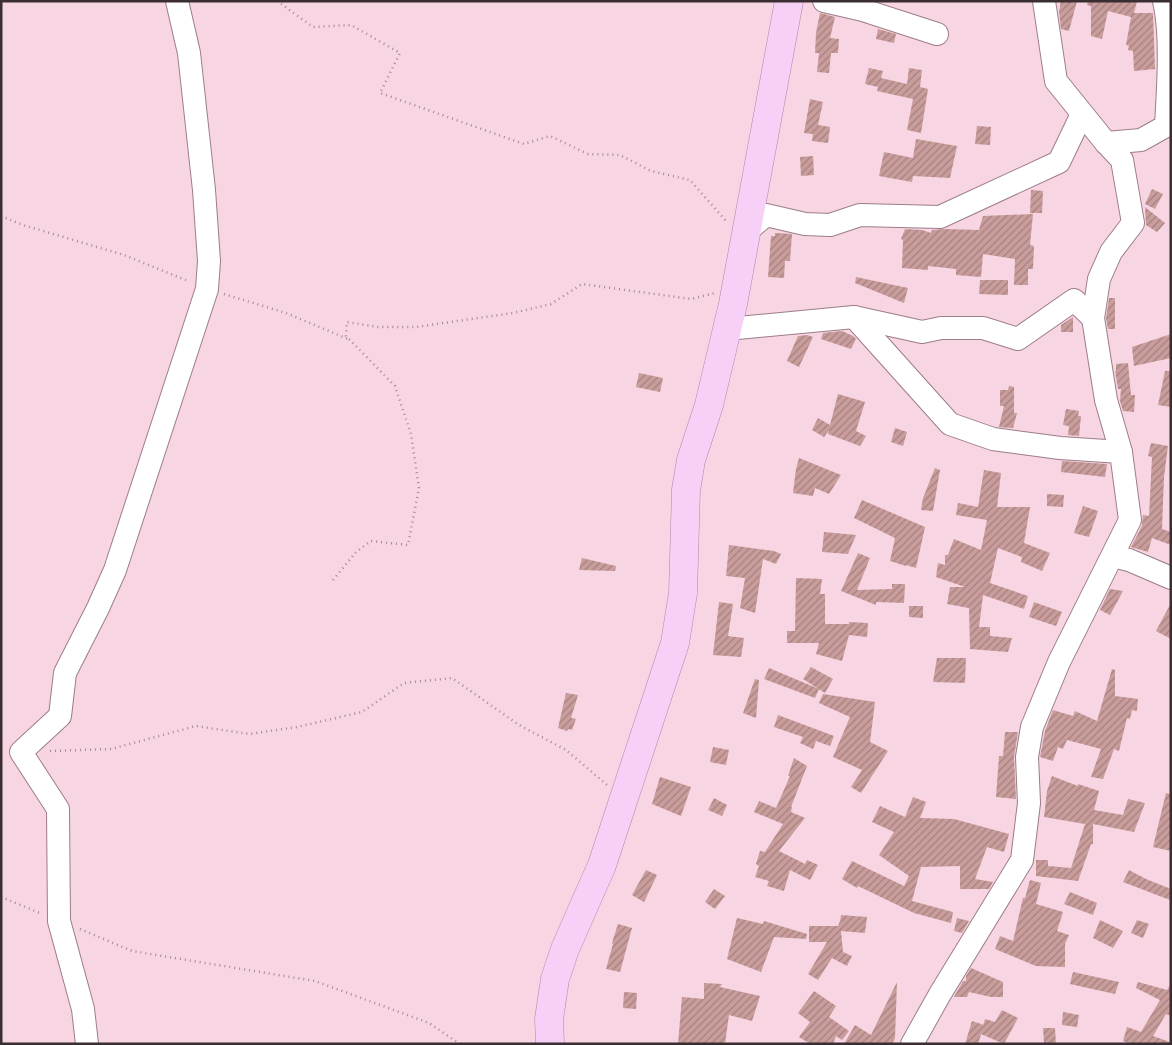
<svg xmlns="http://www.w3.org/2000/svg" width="1172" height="1045" font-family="'Noto Sans',sans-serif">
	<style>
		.building { fill: url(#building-hatch) }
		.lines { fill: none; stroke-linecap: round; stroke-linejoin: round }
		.minor-casing { stroke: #9c7d88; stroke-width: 24 }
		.major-casing { stroke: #b183ae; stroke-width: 29 }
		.path { stroke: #a28992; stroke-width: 2.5; stroke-dasharray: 1 4; stroke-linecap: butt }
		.minor { stroke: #fff; stroke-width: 22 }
		.major { stroke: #f7d0f7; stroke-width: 28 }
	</style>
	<defs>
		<pattern id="building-hatch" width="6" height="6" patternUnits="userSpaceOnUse" patternTransform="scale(1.25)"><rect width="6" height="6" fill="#c99d9b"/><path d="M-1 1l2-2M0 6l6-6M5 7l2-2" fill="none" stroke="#a4807f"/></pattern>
	</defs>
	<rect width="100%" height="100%" fill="#f8d5e2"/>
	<g class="building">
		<polygon points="1061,1 1077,1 1069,31 1061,29 1059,11"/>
		<polygon points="1088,1 1137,1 1134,13 1153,13 1155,69 1134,71 1133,51 1128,50 1129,46 1126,45 1131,17 1108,11 1102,39 1091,36 1091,6 1087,5"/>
		<polygon points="820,13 835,17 830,38 839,39 838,53 831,53 829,73 817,72 819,53 815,53 816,33"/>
		<polygon points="878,29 896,34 894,43 876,39"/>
		<polygon points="869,68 883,71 881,78 907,84 909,68 922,70 920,87 928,89 921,133 907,130 913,99 877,91 878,87 865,84"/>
		<polygon points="810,99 823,102 818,125 830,127 828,143 812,141 813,134 804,133"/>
		<polygon points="977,126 991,127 990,145 975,144"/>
		<polygon points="916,139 957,146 950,178 913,176 912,182 879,176 884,152 913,158"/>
		<polygon points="813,156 814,175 801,176 800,157"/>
		<polygon points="1152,189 1163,194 1155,209 1145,204"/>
		<polygon points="1031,190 1043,191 1042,213 1030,213"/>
		<polygon points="1145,207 1165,223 1157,232 1146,225"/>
		<polygon points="1033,214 1030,245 1034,246 1033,269 1028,269 1028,285 1014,285 1015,259 983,254 981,277 956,275 956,269 928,266 928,270 902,268 903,240 901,239 905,229 922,230 931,233 932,230 944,229 979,230 983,216"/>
		<polygon points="775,233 792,234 790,261 785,261 784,278 768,277 771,236 775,236"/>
		<polygon points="856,277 908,288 904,303 855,283"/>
		<polygon points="980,280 1008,280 1008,295 979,294"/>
		<polygon points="1109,298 1115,298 1115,329 1108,329 1106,318"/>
		<polygon points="1073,317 1073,332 1061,332 1061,325"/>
		<polygon points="842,331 853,336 856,339 851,349 821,339 823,333"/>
		<polygon points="1171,334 1171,358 1134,366 1132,347"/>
		<polygon points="807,335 813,337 799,367 787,361 798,336"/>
		<polygon points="1128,363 1131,395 1135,395 1134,412 1123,411 1120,401 1121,389 1118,389 1115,371 1116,371 1116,364"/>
		<polygon points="1165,371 1171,371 1171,407 1158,405"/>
		<polygon points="639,373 663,378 660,392 636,387"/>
		<polygon points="1009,386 1014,387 1014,413 1017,413 1013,428 999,427 1004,406 1000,406 1000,390 1008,390"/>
		<polygon points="838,394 865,402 856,431 866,436 860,446 828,434 829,430 824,437 812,430 818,418 830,425"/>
		<polygon points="1066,409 1079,411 1078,416 1081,416 1079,436 1068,435 1069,426 1063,425"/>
		<polygon points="895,428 907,432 903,446 891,442"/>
		<polygon points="1151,443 1168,446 1164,477 1162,529 1171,532 1171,545 1152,538 1148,552 1131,547 1142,526 1143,515 1149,516 1152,457 1148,456"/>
		<polygon points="799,458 841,475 829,494 815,488 813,496 793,493 796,469"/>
		<polygon points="1062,461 1107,464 1105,477 1061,472"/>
		<polygon points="935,468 940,470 933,511 921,510 923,498"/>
		<polygon points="984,470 1001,473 997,507 1030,507 1024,543 1050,553 1042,571 1021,562 1022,557 998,548 990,583 1028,596 1024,609 983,595 979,627 990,627 990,636 1012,638 1008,652 970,649 969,608 947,604 950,587 965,587 936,577 938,563 945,565 945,555 948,555 954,539 981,550 987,520 956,515 958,503 978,507"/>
		<polygon points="1047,494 1064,495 1063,507 1047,506"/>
		<polygon points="862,500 925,527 916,568 906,565 906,566 890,561 895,538 854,518"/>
		<polygon points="1083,506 1098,511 1089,537 1074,533"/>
		<polygon points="824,532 856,535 848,554 822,552"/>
		<polygon points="729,545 774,551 781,554 776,564 763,559 755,613 740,608 745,578 726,576"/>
		<polygon points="858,553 870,558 857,590 892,589 892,584 905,584 904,603 876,602 876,605 841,591"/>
		<polygon points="582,558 616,566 615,571 579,570"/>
		<polygon points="796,578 822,579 820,594 825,594 825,624 849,624 849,622 868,623 867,637 849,635 842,661 816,654 819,643 787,643 787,631 795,631"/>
		<polygon points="1110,589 1123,591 1110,615 1100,610"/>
		<polygon points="719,602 733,604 728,636 744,638 741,657 713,655"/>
		<polygon points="1034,602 1062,612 1056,626 1029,617"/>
		<polygon points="1171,603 1171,639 1156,631"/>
		<polygon points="909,606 923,606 923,618 909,617"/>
		<polygon points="937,658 966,658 965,683 933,682"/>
		<polygon points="811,667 833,679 825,693 803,679"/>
		<polygon points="769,668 819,689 815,698 764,679"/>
		<polygon points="1112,669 1115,670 1115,696 1138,699 1137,711 1132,710 1130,719 1127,718 1119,751 1114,749 1103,779 1091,777 1101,749 1067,740 1063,749 1058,747 1053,761 1040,757 1045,731 1053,710 1073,716 1075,711 1097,721"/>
		<polygon points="755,679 759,680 756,718 743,713"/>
		<polygon points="566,693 578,695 571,718 576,719 572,730 568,729 567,731 558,728"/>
		<polygon points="823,694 875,702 870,742 888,751 861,793 851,787 862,770 833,757 850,717 819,703"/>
		<polygon points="778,715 834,736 830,746 816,741 813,749 800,743 803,737 774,727"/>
		<polygon points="1005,732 1018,732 1014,757 1016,799 996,797 999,756 1003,756"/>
		<polygon points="713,747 729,750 726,765 710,762"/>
		<polygon points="794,758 807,766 791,807 792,807 791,812 805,818 779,851 805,864 807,860 818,865 810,880 790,870 784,891 767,886 769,881 755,877 759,866 756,864 760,851 765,852 783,824 754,812 759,801 776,808 790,776 788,776"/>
		<polygon points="1052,776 1078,786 1078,784 1099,791 1094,810 1123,815 1128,799 1145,803 1134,832 1093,824 1093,844 1091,844 1078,881 1036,876 1036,860 1048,860 1048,866 1071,868 1085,824 1044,817 1047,791"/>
		<polygon points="660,777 691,787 681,816 652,804"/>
		<polygon points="1166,793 1171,794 1171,851 1153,847"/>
		<polygon points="913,797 926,802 920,818 954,819 1009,834 1004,852 987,847 975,879 993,882 989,889 960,889 960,866 921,867 912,901 953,912 951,923 914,913 858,886 857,888 842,879 852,861 904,886 909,876 879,855 894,832 872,822 880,806 905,817"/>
		<polygon points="714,798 727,805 722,816 708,810"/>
		<polygon points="646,870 657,875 644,902 632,895"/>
		<polygon points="1129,870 1146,879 1171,889 1170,900 1123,882"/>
		<polygon points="1030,880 1041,883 1036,904 1063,912 1057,931 1069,935 1065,944 1065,967 1036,966 995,949 1000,936 1013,941 1023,898 1025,898"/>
		<polygon points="714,889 725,896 715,909 705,902"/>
		<polygon points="1070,892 1097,903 1093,915 1064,904"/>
		<polygon points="841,915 867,917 865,933 841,931 843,952 852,956 847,966 832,958 818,980 808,974 827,942 809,942 809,926 838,926 840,921 840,923"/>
		<polygon points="737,918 763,924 764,921 807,934 806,939 774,937 761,972 727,959"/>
		<polygon points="957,918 969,921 962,933 954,931"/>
		<polygon points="1100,920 1123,931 1113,948 1093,938"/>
		<polygon points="1137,920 1149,924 1143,938 1131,933"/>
		<polygon points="618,924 632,928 620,972 606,969 613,944 612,943"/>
		<polygon points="971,968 1003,982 1003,997 991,997 969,992 967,997 954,997 963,981 966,981 966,976"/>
		<polygon points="1073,972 1119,982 1115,994 1070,984"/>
		<polygon points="897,982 895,1038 892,1044 844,1044 855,1025 871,1035"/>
		<polygon points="1138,982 1167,990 1171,983 1171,1016 1166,1014 1153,1036 1170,1042 1169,1044 1130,1044 1123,1041 1127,1027 1141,1032 1160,1000 1136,988"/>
		<polygon points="704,983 722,984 720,987 760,996 752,1021 729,1015 725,1044 678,1044 682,997 704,999"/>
		<polygon points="814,991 836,1006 829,1017 849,1031 842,1040 836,1036 833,1044 810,1044 799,1037 810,1022 798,1013"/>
		<polygon points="624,992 637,993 636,1009 623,1008"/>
		<polygon points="1002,1010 1018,1018 1004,1044 981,1034 985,1019 995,1022"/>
		<polygon points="1063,1012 1079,1015 1077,1027 1062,1025"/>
		<polygon points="972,1021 984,1025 978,1044 965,1044"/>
		<polygon points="1043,1028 1055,1028 1056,1044 1044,1044"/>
	</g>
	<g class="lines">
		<defs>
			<g id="minor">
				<polyline points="824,1 863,10 937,34"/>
				<path d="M1106 143 1141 140 1166 126C1168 89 1172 36 1164 1"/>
				<polyline points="747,231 766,215 805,224 830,225 860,215 940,217 1059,162 1082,114"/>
				<polyline points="854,317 950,424 993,439 1060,448 1121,452"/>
				<polyline points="727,329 854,317 922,332 941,328 983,328 1018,339 1074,300 1093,318"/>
				<polyline points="1113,556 1129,560 1171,578"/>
				<polyline points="87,1044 83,1009 59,921 58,809 21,752 60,716 65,673 98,608 115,570 207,289 209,261 204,190 189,53 177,1"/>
				<polyline points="912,1044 940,994 1022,860 1029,803 1027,757 1032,727 1059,662 1130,520 1121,452 1106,400 1093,318 1099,279 1111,252 1133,223 1122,160 1106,143 1056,81 1044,1"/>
			</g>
			<polyline id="major" points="550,1044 549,1019 555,979 565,949 602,865 675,643 683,593 686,490 691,460 709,405 733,304 789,1"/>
		</defs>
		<use href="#minor" class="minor-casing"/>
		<use href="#major" class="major-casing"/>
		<g class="path">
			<polyline points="277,1 313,27 351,25 400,53 380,93 524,144 550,136 588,154 620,155 651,171 690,180 726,221"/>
			<polyline points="1,216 23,225 124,255 188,281"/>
			<polyline points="224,294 286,313 348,339"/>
			<polyline points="333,580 356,552 371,541 408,545 419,488 411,434 395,386 346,336 347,322 378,327 416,327 513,313 551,304 582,284 691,299 715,293"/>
			<polyline points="50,751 111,749 196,726 249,734 297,727 362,712 404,683 452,678 519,725 566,750 607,785"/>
			<polyline points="1,897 40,913"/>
			<polyline points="80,929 132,951 315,981 429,1023 460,1044"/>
		</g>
		<use href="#minor" class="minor"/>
		<use href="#major" class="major"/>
	</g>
	<rect width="1172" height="1045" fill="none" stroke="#3b2e33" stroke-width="5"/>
</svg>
